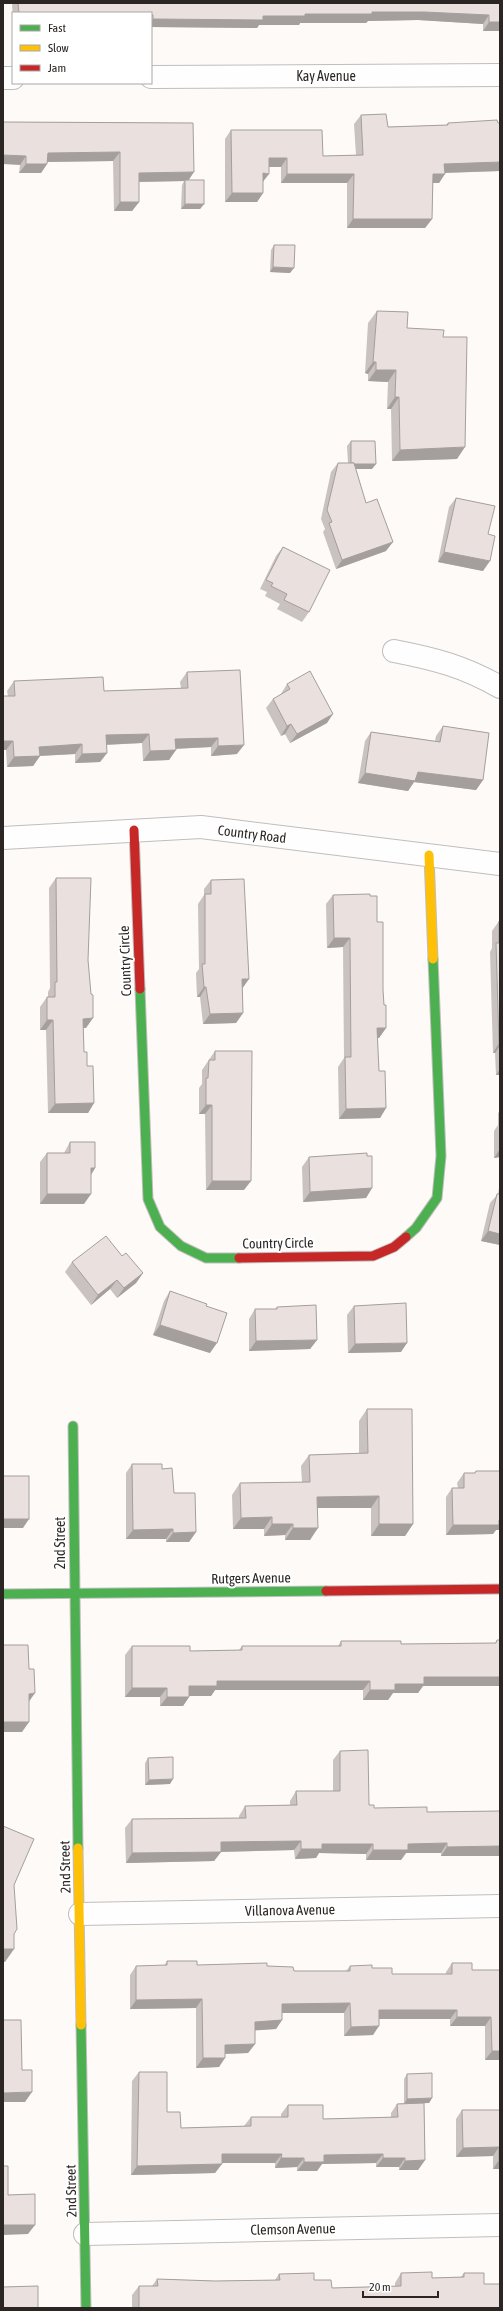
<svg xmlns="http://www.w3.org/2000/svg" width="503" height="2311" font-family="'Asap Condensed',sans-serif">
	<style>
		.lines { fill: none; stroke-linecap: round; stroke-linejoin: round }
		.street-casing { stroke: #c0bebc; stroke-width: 24 }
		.fast-casing { stroke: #c0bebc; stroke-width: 11 }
		.slow-casing { stroke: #c0bebc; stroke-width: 11 }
		.jam-casing { stroke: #c0bebc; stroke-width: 11 }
		.street { stroke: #fffefe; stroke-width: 22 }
		.fast { stroke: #4caf50; stroke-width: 9 }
		.slow { stroke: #ffc107; stroke-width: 9 }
		.jam { stroke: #c62828; stroke-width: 9 }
		.wall { fill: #c9c2c0 }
		.shaded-wall { fill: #a49e9c }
		.building { fill: #eae1df; stroke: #a49e9c }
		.labels { text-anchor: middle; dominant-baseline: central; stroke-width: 4; stroke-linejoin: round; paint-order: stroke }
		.street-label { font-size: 14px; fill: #2b2624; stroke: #fff }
	</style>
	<rect width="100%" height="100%" fill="#fdfaf8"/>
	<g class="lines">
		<defs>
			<g id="street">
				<polyline points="151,77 500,75"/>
				<polyline points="3,78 13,78"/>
				<path d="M394 651C435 659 463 666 500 687"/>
				<polyline points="3,838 201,827 500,864"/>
				<polyline points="80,1914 500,1906"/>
				<polyline points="85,2234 500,2225"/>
			</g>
			<g id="fast">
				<polyline points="140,989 148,1199 160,1227 181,1246 206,1258 239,1258"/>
				<polyline points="406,1237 416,1228 437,1198 441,1156 433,959"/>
				<polyline points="73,1426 78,1848"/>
				<polyline points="3,1594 326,1591"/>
				<polyline points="81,2025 86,2308"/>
			</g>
			<g id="slow">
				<polyline points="429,855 433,959"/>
				<polyline points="78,1848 81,2025"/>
			</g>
			<g id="jam">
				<polyline points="134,830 140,989"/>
				<polyline points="239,1258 373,1256 394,1247 406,1237"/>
				<polyline points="326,1591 500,1589"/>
			</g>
		</defs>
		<use href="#street" class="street-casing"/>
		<use href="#fast" class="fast-casing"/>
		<use href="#slow" class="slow-casing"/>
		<use href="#jam" class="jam-casing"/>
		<use href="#street" class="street"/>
		<use href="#fast" class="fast"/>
		<use href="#slow" class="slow"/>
		<use href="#jam" class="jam"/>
	</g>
	<g class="wall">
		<polygon points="12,3 500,3 500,31 483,31 483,24 418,20 368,21 366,23 300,23 299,25 259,25 257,28 151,27 151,13 13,13 13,24"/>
		<polygon points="361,115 388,127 446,125 448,123 500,171 445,173 439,183 433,183 432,219 425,228 347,228 347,183 281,183 281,167 269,167 263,181 263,193 257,202 225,202 225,139 231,130 323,156 356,155 354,124"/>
		<polygon points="3,122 193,123 189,180 204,204 200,209 181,209 182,185 184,181 139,182 139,202 132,211 114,211 113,161 47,162 47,164 41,173 19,173 20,165"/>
		<polygon points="274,245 290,273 270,272 271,250"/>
		<polygon points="377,311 407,328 443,337 457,459 392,461 391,409 387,409 388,382 368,381 368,374 365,373 368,323"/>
		<polygon points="351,441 372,469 355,469 366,503 386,551 336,569 323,532 325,529 321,519 331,472 338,463 348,463 347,446"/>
		<polygon points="456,498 488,534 483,571 438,562 449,507"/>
		<polygon points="283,547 309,612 302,622 277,609 280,604 265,596 267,592 260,589 276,556"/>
		<polygon points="187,672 237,754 211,756 211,747 176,749 169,760 143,761 142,743 106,745 107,753 100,762 75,763 75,754 40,756 33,766 7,767 6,750 3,750 3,696 8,696 7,691 14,681 104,691 181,688 180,682"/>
		<polygon points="287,684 327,723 290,743 285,734 281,736 266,708 273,699 281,694"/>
		<polygon points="443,726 483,780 476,790 414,782 408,791 358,783 365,741 371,732 435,741 436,736"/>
		<polygon points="56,878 88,960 86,1028 83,1028 84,1052 87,1066 94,1103 88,1113 48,1113 46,1030 40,1030 40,1007 47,997 48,997 48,992 50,988 49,888"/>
		<polygon points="211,880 242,988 243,1013 236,1023 203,1024 200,997 197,997 196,973 199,969 198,904 204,895 204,889"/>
		<polygon points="333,895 370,896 377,922 386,1028 379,1038 377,1038 379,1071 386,1108 380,1118 339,1119 338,1067 344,1058 343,947 327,948 326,904"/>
		<polygon points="499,921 500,921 500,1075 496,1075 495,1053 493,1053 490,952 492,948 492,931"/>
		<polygon points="215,1051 244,1190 206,1190 205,1114 199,1114 199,1088 202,1084 202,1070"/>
		<polygon points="500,1111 500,1157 494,1158 494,1131 498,1125 498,1113"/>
		<polygon points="70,1142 95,1168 91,1175 84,1204 40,1204 40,1162 47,1153 64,1153"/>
		<polygon points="309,1157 372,1188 366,1198 303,1202 302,1167"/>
		<polygon points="500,1182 500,1245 481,1241 490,1203 498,1194"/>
		<polygon points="122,1256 143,1273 136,1283 117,1298 110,1289 91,1305 65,1272 72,1262"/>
		<polygon points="170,1291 210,1353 153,1335 164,1301"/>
		<polygon points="354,1306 401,1352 348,1353 347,1315"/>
		<polygon points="277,1307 317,1340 310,1349 249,1351 249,1319 255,1309 275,1309"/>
		<polygon points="367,1409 413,1524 405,1536 371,1536 371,1508 317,1508 310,1540 285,1540 285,1535 264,1536 264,1529 233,1529 232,1495 240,1483 302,1482 301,1466 309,1455 359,1453 359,1421"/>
		<polygon points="132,1464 162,1469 174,1493 196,1532 189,1542 166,1542 166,1539 126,1539 126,1473"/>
		<polygon points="476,1471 496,1530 493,1534 446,1535 446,1497 452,1488 458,1488 457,1483 464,1473 474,1473"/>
		<polygon points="497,1640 500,1686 423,1686 418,1693 393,1693 388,1700 363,1700 363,1690 215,1690 211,1696 189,1696 189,1697 183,1706 160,1706 160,1697 125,1697 125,1655 132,1646 190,1651 239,1650 242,1646 338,1646 341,1641 401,1644 495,1643"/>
		<polygon points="340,1751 369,1805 374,1808 427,1812 500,1811 500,1856 441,1856 441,1853 406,1853 401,1860 366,1860 366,1854 319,1853 316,1858 295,1859 294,1850 221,1852 214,1861 126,1863 125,1828 132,1819 239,1818 239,1816 245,1806 290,1805 290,1801 296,1791 333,1791 333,1760"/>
		<polygon points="148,1758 170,1784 145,1785 145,1763"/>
		<polygon points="167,1961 197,1965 267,1966 294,1971 346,1971 350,1966 372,1968 392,1974 446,1974 446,1972 452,1963 472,1970 500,1970 500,2060 485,2060 485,2026 450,2026 450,2019 379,2019 373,2035 344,2036 344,2013 282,2013 282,2020 276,2029 255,2030 255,2044 248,2053 225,2054 219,2067 196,2068 196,2008 130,2009 130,1975 136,1966 164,1966"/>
		<polygon points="139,2072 167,2112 181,2128 244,2126 251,2117 281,2117 281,2114 288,2105 323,2119 391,2117 391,2113 397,2104 404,2103 404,2079 407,2074 432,2098 429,2103 424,2103 425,2160 418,2170 399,2170 399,2167 376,2167 376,2163 322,2164 317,2171 297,2171 297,2167 275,2168 275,2163 222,2163 215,2173 131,2175 132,2081"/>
		<polygon points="462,2110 500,2110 500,2169 493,2169 493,2156 456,2157 456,2119"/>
		<polygon points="401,2273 432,2278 461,2277 464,2273 484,2284 500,2308 132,2308 132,2295 139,2286 152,2286 157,2279 215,2281 275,2280 279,2274 314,2280 332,2288 395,2286 395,2283"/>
	</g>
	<g class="shaded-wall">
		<polygon points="372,12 424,12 489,15 483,24 418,20 368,21 366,23 300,23 299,25 259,25 257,28 151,27 151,21 153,19 263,16 305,14"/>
		<polygon points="489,22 500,22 500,31 483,31"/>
		<polygon points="120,152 113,161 41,162 48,153"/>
		<polygon points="3,155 26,156 20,165 3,164"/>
		<polygon points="269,158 287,158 281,167 262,167"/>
		<polygon points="500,162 500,171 438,173 444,164"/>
		<polygon points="26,164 47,164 41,173 19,173"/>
		<polygon points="194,172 188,181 185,180 184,181 133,182 139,173"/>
		<polygon points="263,173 269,174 262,183"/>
		<polygon points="287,174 354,174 347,183 281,183"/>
		<polygon points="433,174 445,174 439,183 426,183"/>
		<polygon points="232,193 263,193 257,202 225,202"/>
		<polygon points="120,202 139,202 132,211 114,211"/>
		<polygon points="185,204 204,204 200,209 181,209"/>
		<polygon points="353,219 432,219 425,228 347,228"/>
		<polygon points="273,267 294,268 290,273 270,272"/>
		<polygon points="373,362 376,362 368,374 365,373"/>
		<polygon points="376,370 396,370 388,382 368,381"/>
		<polygon points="395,397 399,397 391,409 387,409"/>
		<polygon points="465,447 457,459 392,461 400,450"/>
		<polygon points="352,464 376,464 372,469 348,469"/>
		<polygon points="393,542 386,551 336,569 342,560"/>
		<polygon points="444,552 490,561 483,571 438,562"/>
		<polygon points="333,714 327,723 290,743 297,734"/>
		<polygon points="291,724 285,734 281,736 287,726"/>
		<polygon points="149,734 142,743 99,745 106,735"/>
		<polygon points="218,738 211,747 169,749 175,739"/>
		<polygon points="3,741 13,741 6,750 3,750"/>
		<polygon points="82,744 75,754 37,756 40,756 33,766 7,767 14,757 39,747"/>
		<polygon points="244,745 237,754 211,756 218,746"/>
		<polygon points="176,750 169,760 143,761 150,751"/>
		<polygon points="107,753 100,762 75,763 82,754"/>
		<polygon points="418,772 483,780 476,790 414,782 408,791 358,783 365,773"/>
		<polygon points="334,938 350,938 343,947 327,948"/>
		<polygon points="242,979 249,979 242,989"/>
		<polygon points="204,987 206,987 200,997 197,997"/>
		<polygon points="243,1013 236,1023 203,1024 210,1014"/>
		<polygon points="93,1018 86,1028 76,1028 83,1019"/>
		<polygon points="47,1020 53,1020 46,1030 40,1030"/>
		<polygon points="377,1028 386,1028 379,1038 370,1038"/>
		<polygon points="499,1043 500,1043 500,1046 495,1053 493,1053"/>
		<polygon points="500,1069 500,1075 496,1075"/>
		<polygon points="94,1103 88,1113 48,1113 55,1104"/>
		<polygon points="206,1105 212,1105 205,1114 199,1114"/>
		<polygon points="386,1108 380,1118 339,1119 346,1109"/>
		<polygon points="500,1149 500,1157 494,1158"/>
		<polygon points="91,1168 95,1168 89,1178"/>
		<polygon points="212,1181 251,1181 244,1190 206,1190"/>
		<polygon points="372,1188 366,1198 303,1202 310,1192"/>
		<polygon points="47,1194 91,1194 84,1204 40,1204"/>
		<polygon points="488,1231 500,1234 500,1245 481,1241"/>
		<polygon points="143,1273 136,1283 117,1298 124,1288"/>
		<polygon points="117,1280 110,1289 91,1305 98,1295"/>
		<polygon points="160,1325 217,1343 210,1353 153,1335"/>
		<polygon points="317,1340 310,1349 249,1351 256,1341"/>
		<polygon points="407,1343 401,1352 348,1353 355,1344"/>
		<polygon points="379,1496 371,1508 309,1508 317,1497"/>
		<polygon points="272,1517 264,1529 233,1529 241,1518"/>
		<polygon points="3,1519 29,1519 23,1528 3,1528"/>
		<polygon points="500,1520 500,1530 496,1530 493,1534 446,1535 453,1525"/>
		<polygon points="272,1524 293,1524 285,1535 264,1536"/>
		<polygon points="379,1524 413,1524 405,1536 371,1536"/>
		<polygon points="293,1528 318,1528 310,1540 285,1540"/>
		<polygon points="173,1529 166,1539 126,1539 133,1530"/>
		<polygon points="196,1532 189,1542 166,1542 173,1533"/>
		<polygon points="424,1677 500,1677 500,1686 423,1686 418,1693 393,1693 388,1700 363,1700 370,1690"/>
		<polygon points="217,1681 370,1681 363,1690 215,1690 211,1696 182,1696 189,1686"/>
		<polygon points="132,1688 167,1688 160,1697 125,1697"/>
		<polygon points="35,1693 28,1703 29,1694"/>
		<polygon points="167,1697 189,1697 183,1706 160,1706"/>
		<polygon points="3,1722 29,1722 22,1732 3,1732"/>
		<polygon points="173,1779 170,1784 145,1785 149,1780"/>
		<polygon points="301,1841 294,1850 214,1852 221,1842"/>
		<polygon points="447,1843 441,1853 406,1853 401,1860 366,1860 373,1850 408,1844"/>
		<polygon points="322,1844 373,1844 366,1854 319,1853 316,1858 295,1859 301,1849"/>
		<polygon points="500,1846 500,1856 441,1856 447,1847"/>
		<polygon points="221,1852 214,1861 126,1863 132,1853"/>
		<polygon points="3,1949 14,1949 5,1962 3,1962"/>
		<polygon points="202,1999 196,2008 130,2009 136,2000"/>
		<polygon points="350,2003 344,2013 276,2013 282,2004"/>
		<polygon points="379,2010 457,2010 450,2019 373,2019"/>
		<polygon points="457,2017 491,2017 485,2026 450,2026"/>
		<polygon points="282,2020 276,2029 248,2031 255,2022"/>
		<polygon points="379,2026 373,2035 344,2036 351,2027"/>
		<polygon points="255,2044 248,2053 219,2054 225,2045"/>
		<polygon points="492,2051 500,2051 500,2060 485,2060"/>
		<polygon points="203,2058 225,2058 219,2067 196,2068"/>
		<polygon points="32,2092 25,2102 3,2102 3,2093"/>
		<polygon points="432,2098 429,2103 404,2104 407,2099"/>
		<polygon points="499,2147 493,2156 456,2157 463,2148"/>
		<polygon points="222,2154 282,2154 275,2163 215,2163"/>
		<polygon points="383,2154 376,2163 322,2164 317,2171 297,2171 304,2162 324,2155"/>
		<polygon points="281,2158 304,2158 297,2167 275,2168"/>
		<polygon points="383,2158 405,2158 399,2167 376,2167"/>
		<polygon points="425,2160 418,2170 399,2170 405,2161"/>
		<polygon points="499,2160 500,2160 500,2169 493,2169"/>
		<polygon points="222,2164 215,2173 131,2175 137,2166"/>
		<polygon points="3,2225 35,2225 28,2234 3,2235"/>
	</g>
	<g class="building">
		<polygon points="18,3 500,3 500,22 489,22 489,15 424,12 372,12 372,14 305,14 305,16 263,16 263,20 153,19 153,15 151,15 151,13 19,13"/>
		<polygon points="386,114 388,127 448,125 448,123 497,120 498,123 500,123 500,162 444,164 445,174 433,174 432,219 353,219 354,174 287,174 287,158 269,158 269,174 263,173 263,193 232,193 231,130 322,130 323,156 363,155 361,115"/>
		<polygon points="3,122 193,123 194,172 139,173 139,202 120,202 120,152 48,153 47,164 26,164 26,156 3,155"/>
		<rect x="185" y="180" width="19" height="24"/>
		<polygon points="274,245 295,245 294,268 273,267"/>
		<polygon points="377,311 408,312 407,328 444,330 443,337 467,337 465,447 400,450 399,397 395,397 396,370 376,370 376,362 373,362"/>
		<polygon points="351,441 375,441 376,464 354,464 354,463 351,463"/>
		<polygon points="338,463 354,463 366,503 377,499 393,542 342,560 329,523 332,522 327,510"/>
		<polygon points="456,498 495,506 488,534 495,536 490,561 444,552"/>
		<polygon points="283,547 330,570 309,612 284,600 287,594 271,586 273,583 266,580"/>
		<polygon points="240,670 244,745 218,746 218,738 175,739 176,750 150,751 149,734 106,735 107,753 82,754 82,744 39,747 40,756 14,757 13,741 3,741 3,696 15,696 14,681 103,677 104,691 188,688 187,672"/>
		<polygon points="310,671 333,714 297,734 291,724 287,726 273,699 290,689 287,684"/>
		<polygon points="443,726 489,733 483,780 418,772 415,781 365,773 371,732 440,742"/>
		<polygon points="56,878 91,878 88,960 91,994 93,995 93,1018 83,1019 84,1052 87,1052 87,1066 93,1066 94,1103 55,1104 53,1020 47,1020 47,997 55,997 55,982 57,982"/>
		<polygon points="244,879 249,979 242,979 243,1013 210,1014 206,987 204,987 202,964 205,964 205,894 211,894 211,880"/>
		<polygon points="370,894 370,896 377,896 377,922 383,922 383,990 384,1005 386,1005 386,1028 377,1028 379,1071 385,1071 386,1108 346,1109 345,1057 351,1057 350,938 334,938 333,895"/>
		<polygon points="499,921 500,921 500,1043 499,1043 496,943 499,943"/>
		<polygon points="215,1051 252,1051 251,1181 212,1181 212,1105 206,1105 206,1078 208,1078 209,1060 215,1060"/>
		<polygon points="70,1142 95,1142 95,1168 91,1168 91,1194 47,1194 47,1153 70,1153"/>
		<polygon points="367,1153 367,1156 372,1156 372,1188 310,1192 309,1157"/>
		<polygon points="497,1194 500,1194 500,1234 488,1231"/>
		<polygon points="106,1236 122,1256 126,1253 143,1273 124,1288 117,1280 98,1295 72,1262"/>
		<polygon points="170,1291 207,1304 206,1306 227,1313 217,1343 160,1325"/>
		<polygon points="406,1303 407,1343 355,1344 354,1306"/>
		<polygon points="316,1305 317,1340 256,1341 255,1309 277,1309 277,1307"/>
		<polygon points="367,1409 412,1409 413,1524 379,1524 379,1496 317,1497 318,1528 293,1528 293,1524 272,1524 272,1517 241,1518 240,1483 310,1482 309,1455 368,1453"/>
		<polygon points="132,1464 162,1464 162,1469 172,1468 174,1493 195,1493 196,1532 173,1533 173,1529 133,1530"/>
		<polygon points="476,1471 500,1471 500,1520 499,1520 499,1525 453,1525 452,1488 464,1488 464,1473 475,1473"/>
		<rect x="3" y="1476" width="26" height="43"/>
		<polygon points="497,1640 500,1640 500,1677 424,1677 424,1684 395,1684 395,1690 370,1690 370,1681 217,1681 217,1686 189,1686 189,1697 167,1697 167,1688 132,1688 132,1646 190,1646 190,1651 242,1650 242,1646 341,1646 341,1641 401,1641 401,1644 496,1643"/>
		<polygon points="3,1645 28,1645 29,1669 34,1669 35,1693 29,1694 29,1722 3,1722"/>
		<polygon points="368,1750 369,1805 374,1805 374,1808 427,1807 427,1812 500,1811 500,1846 447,1847 447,1843 408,1844 408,1850 373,1850 373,1844 322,1844 322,1849 301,1849 301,1841 221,1842 221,1852 132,1853 132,1819 246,1818 245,1806 297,1805 296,1791 340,1791 340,1751"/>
		<polygon points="173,1757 173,1779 149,1780 148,1758"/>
		<polygon points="3,1826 34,1839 14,1885 17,1929 14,1934 14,1949 3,1949"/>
		<polygon points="167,1961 197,1961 197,1965 267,1963 267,1966 293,1967 294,1971 350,1971 350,1966 372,1965 372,1968 392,1968 392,1974 452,1974 452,1963 472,1963 472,1970 500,1970 500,2051 492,2051 491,2017 457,2017 457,2010 379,2010 379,2026 351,2027 350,2003 282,2004 282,2020 255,2022 255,2044 225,2045 225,2058 203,2058 202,1999 136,2000 136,1966 167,1965"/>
		<polygon points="3,2020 21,2020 22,2070 32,2070 32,2092 3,2093"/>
		<polygon points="139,2072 167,2072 167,2112 180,2112 181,2128 251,2126 251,2117 288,2117 288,2105 323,2105 323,2119 398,2117 397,2104 424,2103 425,2160 405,2161 405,2158 383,2158 383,2154 324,2155 324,2162 304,2162 304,2158 281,2158 282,2154 222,2154 222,2164 137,2166"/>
		<polygon points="432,2073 432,2098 407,2099 407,2074"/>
		<polygon points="462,2110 500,2110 500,2160 499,2160 499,2147 463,2148"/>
		<polygon points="3,2166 8,2166 8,2195 35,2194 35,2225 3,2225"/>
		<polygon points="432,2272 432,2278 464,2277 464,2273 484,2273 484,2284 500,2284 500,2308 139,2308 139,2286 158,2286 157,2279 215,2281 280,2280 279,2274 314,2273 314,2280 331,2280 332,2288 401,2286 401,2273"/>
		<polygon points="38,2286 38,2308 3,2308 3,2287"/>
	</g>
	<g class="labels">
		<g class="street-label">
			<text x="326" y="76">Kay Avenue</text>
			<text transform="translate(252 834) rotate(7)">Country Road</text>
			<text transform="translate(125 961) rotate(-92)">Country Circle</text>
			<text transform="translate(278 1243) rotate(-1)">Country Circle</text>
			<text transform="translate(60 1543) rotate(-90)">2nd Street</text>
			<text transform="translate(251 1578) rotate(-1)">Rutgers Avenue</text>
			<text transform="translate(65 1867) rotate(-91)">2nd Street</text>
			<text transform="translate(290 1910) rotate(-1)">Villanova Avenue</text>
			<text transform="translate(71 2191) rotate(-91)">2nd Street</text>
			<text transform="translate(293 2229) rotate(-1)">Clemson Avenue</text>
		</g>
	</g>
	<rect width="503" height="2311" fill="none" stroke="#2b2624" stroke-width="8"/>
	<rect x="12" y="12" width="140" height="72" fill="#ffffff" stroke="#aaa8a7"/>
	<rect x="20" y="25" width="20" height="6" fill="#4caf50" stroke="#aaa8a7"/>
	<text x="48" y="32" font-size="12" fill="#2b2624">Fast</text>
	<rect x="20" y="45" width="20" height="6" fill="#ffc107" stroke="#aaa8a7"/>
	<text x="48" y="52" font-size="12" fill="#2b2624">Slow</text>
	<rect x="20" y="65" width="20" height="6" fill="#c62828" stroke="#aaa8a7"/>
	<text x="48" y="72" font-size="12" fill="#2b2624">Jam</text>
	<path d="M363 2291v6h75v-6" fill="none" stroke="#2b2624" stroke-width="2"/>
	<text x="369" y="2291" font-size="12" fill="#2b2624" stroke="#ffffff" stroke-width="3" paint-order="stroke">20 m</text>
</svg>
